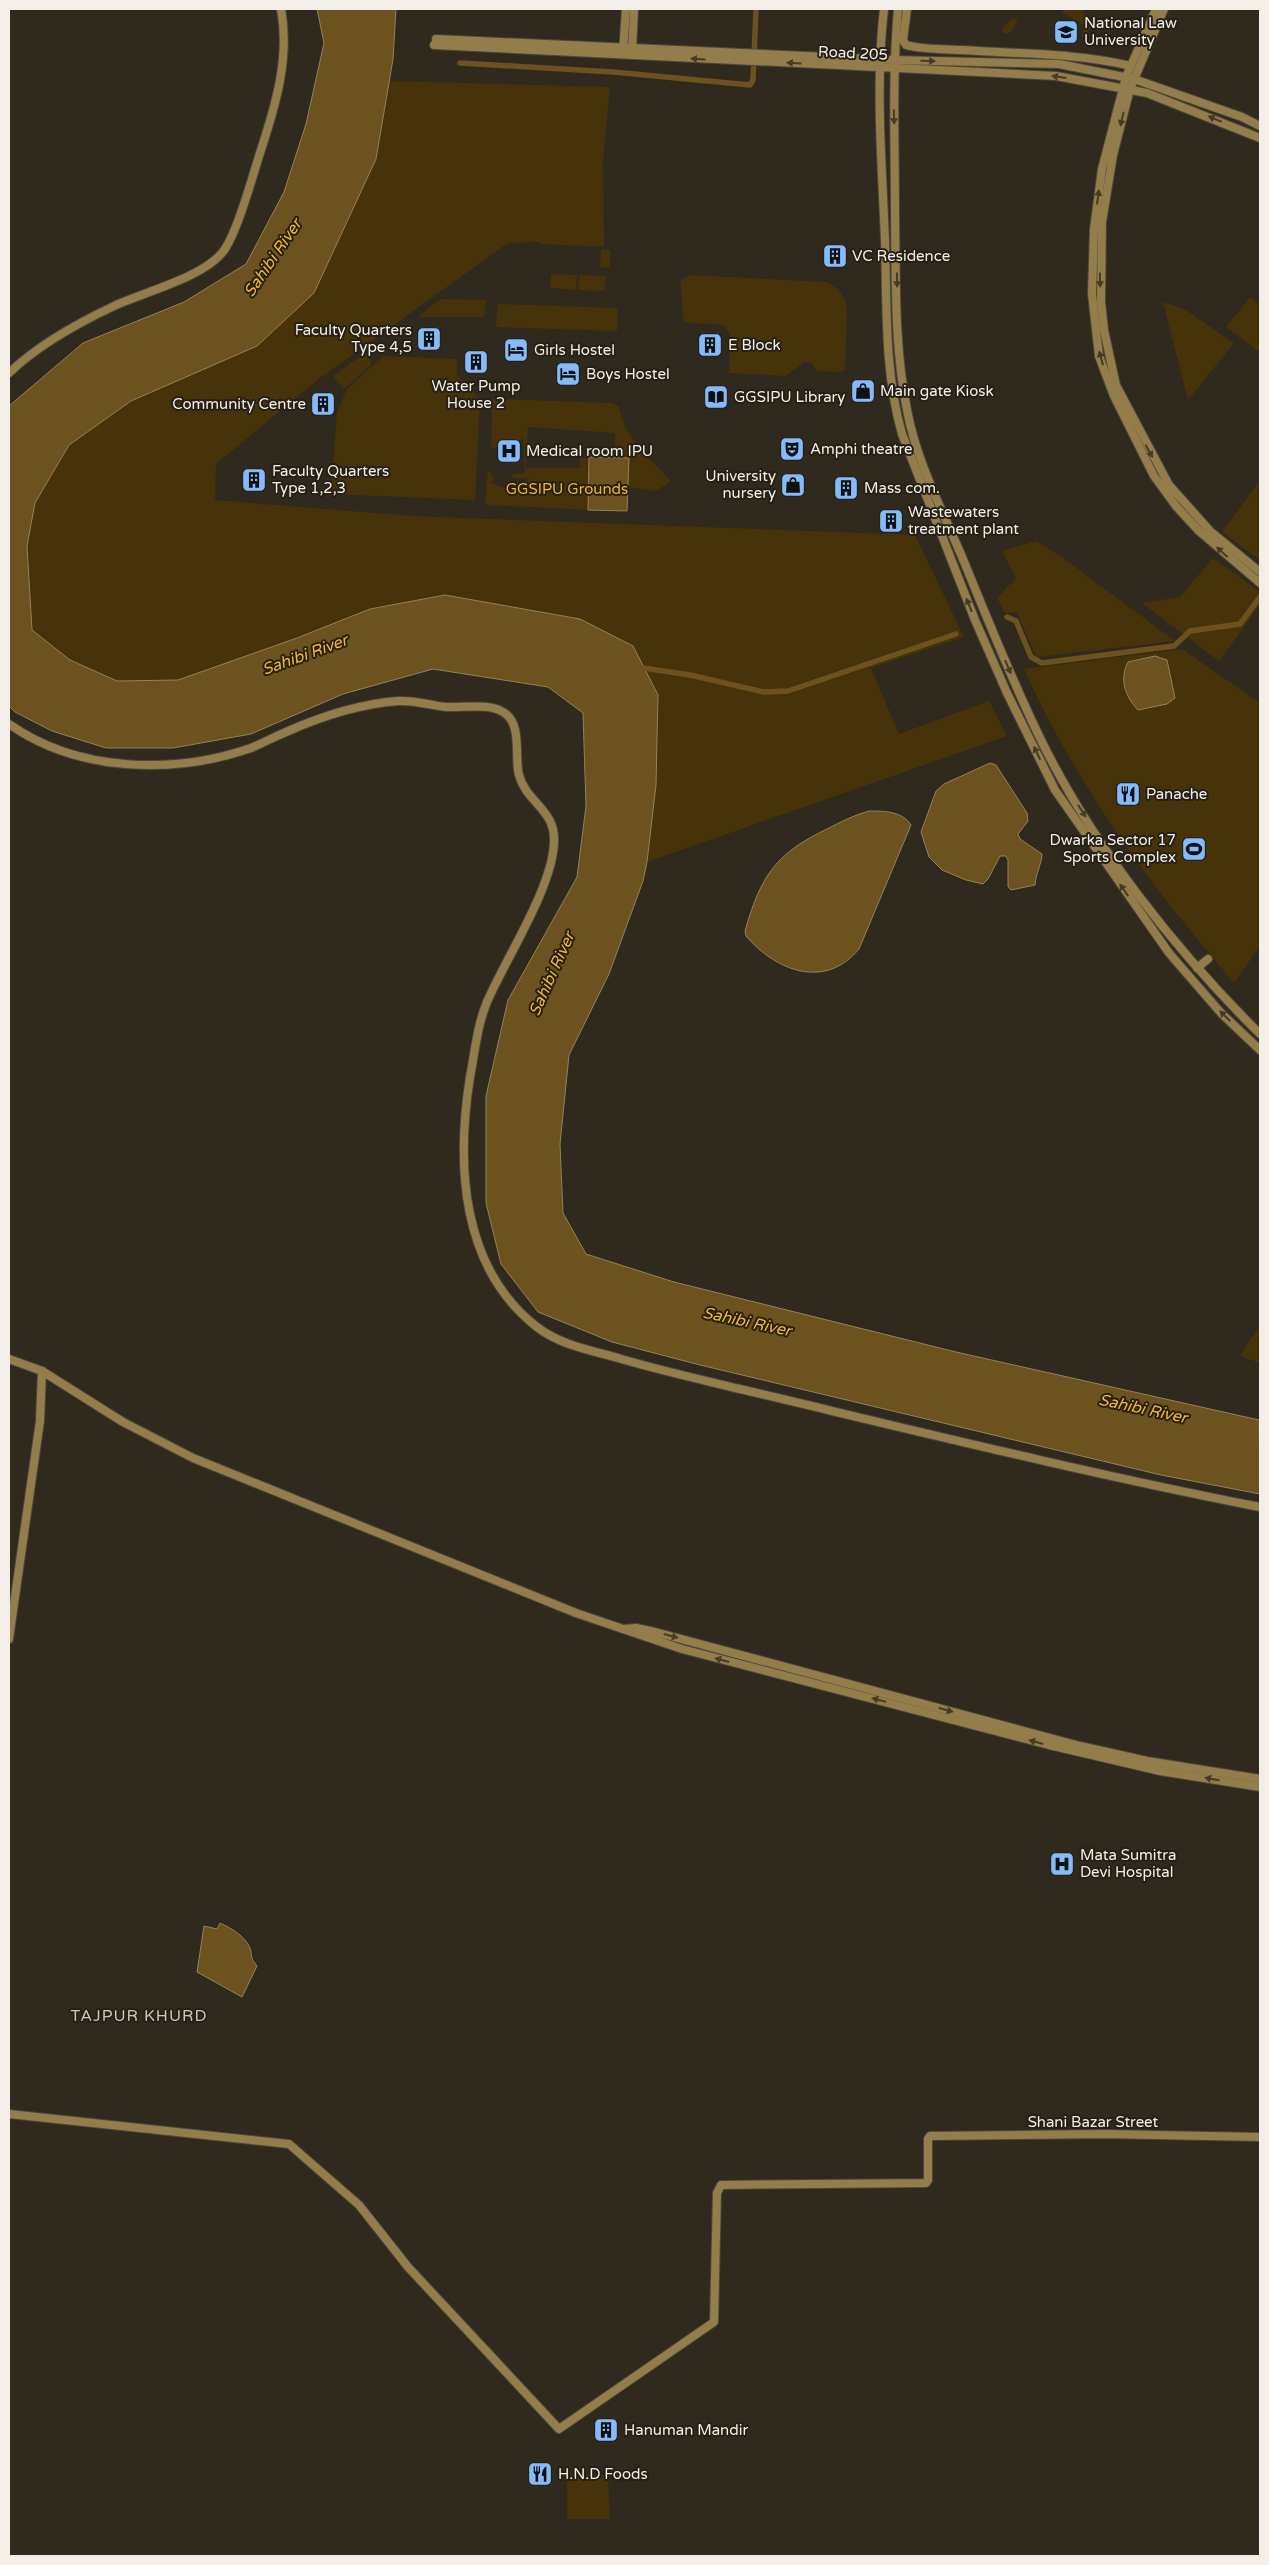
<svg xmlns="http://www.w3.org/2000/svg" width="1269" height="2565" font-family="'Varela Round',sans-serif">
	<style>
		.green { fill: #463309 }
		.water { fill: #6c521e; stroke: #94815b }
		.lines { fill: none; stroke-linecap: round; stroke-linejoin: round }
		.canal { stroke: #6c521e; stroke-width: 5.5 }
		.secondary-casing { stroke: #4d473d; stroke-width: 10 }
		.secondary { stroke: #927d4b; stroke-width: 8 }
		.oneway { fill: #463c25 }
		.labels { text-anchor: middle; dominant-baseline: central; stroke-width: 4; stroke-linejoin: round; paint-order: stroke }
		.poi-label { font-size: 15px; fill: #f3efe8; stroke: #262015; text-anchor: start }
		.street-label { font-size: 15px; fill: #f3efe8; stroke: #262015 }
		.park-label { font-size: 15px; fill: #f4b629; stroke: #262015 }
		.water-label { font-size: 16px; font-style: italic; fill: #f7b82d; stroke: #262015 }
		.neighbourhood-label { font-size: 16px; letter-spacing: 1px; fill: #cfc7b8; stroke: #262015 }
	</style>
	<rect width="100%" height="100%" fill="#30291e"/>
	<g class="green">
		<polygon points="1064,9 1085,9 1083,13 1095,22 1084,37 1081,37 1085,26 1062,12"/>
		<polygon points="1014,17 1018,21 1010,33 1003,34 1003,27"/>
		<polygon points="389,81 610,87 603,162 604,247 543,244 538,242 508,243 320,378 216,464 215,500 412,516 915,535 964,637 871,668 899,734 989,701 1007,736 647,862 656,785 580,619 445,595 370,609 297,638 178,680 117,681 70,660 32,630 27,546 35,503 69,445 131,401 257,346 376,159"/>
		<polygon points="601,250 610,250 610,268 600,267"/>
		<polygon points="551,274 577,275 576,290 550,288"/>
		<polygon points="579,275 606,276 604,291 578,290"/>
		<path d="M689 275 827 282C839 289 845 295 847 309L845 369 841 372 818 371 811 363 804 362 786 376 729 373 730 334 723 325 683 322C684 307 680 295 681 280Z"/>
		<polygon points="1250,297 1260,305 1260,348 1258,351 1226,327"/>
		<polygon points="440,299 486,300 484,317 418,317"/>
		<polygon points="1163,302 1184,309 1234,343 1188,400"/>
		<polygon points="498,304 618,308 617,331 496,327"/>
		<polygon points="365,353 372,364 344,389 333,376"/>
		<polygon points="383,356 457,359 457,375 480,399 475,500 331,494 337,412 347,389"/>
		<path d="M492 399 612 403 619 406C624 438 650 458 671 481L656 491 628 487 629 458H615V433L528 427 526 468H580V458L589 457 588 510 485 505 488 470 494 478 491 483 504 488 514 485 516 482 529 481V478H513L512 474 525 473 523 439C511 441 503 447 491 449Z"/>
		<polygon points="1260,480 1260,560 1222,532"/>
		<polygon points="1036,541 1062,557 1175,641 1036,657 1017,612 1005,613 997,598 1016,578 1002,551"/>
		<polygon points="1213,558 1260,592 1260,605 1219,661 1142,603 1180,597"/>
		<path d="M1182 649 1260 703V946L1234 983C1207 950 1179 918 1154 885 1104 818 1058 745 1024 669Z"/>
		<polygon points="1260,1325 1260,1363 1240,1356"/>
		<polygon points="567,2472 608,2476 610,2519 567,2519"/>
	</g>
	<g class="water">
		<polygon points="317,9 396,9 393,59 376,159 314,293 257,346 131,401 69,445 35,503 27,546 32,630 70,660 117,681 178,680 297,638 370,609 445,595 580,619 633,646 658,695 656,785 647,862 643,881 609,974 569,1055 560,1144 563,1213 586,1254 674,1282 956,1352 1259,1420 1260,1494 1161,1475 700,1365 612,1342 538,1312 501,1264 486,1203 486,1096 508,1000 577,877 586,806 583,713 548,687 433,669 343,694 251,734 173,748 106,748 52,731 15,712 9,706 9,406 83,343 184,302 246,264 284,192 306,124 324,43"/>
		<polygon points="589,457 629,458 627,511 588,510"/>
		<path d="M1155 656 1167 660 1175 698 1167 704 1138 710C1125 696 1119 680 1128 662Z"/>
		<path d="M990 763 996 765 1027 813 1028 821 1018 834 1020 839 1042 854C1042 863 1036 873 1035 885L1011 890 1008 887V860L1006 856H1000L988 879 983 884 966 880 942 870 929 857 921 832 936 791 944 784Z"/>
		<path d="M869 811C884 811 902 811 911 825L859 949C825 990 776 971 746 936L745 931C761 875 776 853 829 828 842 821 855 815 869 811Z"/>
		<path d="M220 1923C231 1928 245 1936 250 1948 253 1958 249 1956 257 1966L242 1997 197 1972 204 1926 217 1929Z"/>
	</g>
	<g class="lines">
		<g class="canal">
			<polyline points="460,63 613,72 750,85 753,80 756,9"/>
			<polyline points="1007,617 1016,621 1031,657 1042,663 1174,646 1190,631 1240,624 1260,597"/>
			<polyline points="639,671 644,668 690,675 764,692 788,691 956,634"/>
		</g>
		<defs>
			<g id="secondary">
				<path d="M884 9C875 86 882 163 885 241 887 305 884 371 902 434L975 620 1007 693 1055 790 1169 953 1221 1013 1260 1050"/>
				<path d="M898 9C892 77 895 144 895 213 896 278 894 346 907 410 917 464 944 513 965 564 989 623 1013 683 1041 740 1093 846 1177 952 1260 1034"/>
				<path d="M907 9 903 40 906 45C924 50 945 49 963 50 1020 54 1076 53 1131 66"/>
				<polyline points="1156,9 1126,77 1102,169 1094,229 1092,294 1099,356 1114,396 1154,476 1176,506 1199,531 1260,583"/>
				<polyline points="1164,9 1130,89 1113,155 1102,222 1101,302 1104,330 1116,385 1169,485 1210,531 1260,572"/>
				<polyline points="436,39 894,60 1059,64 1134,79 1242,117 1260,126"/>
				<polyline points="434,45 1056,76 1147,93 1260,138"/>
				<polyline points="632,52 634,9"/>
				<polyline points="623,53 626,9"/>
				<path d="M9 373C38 345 78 323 114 306 144 292 201 278 222 253 237 235 253 174 261 150 276 104 290 57 281 9"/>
				<path d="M9 724C77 772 173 775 251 748 263 743 274 737 286 732 322 716 358 704 398 701 414 700 430 705 446 707 462 708 489 703 503 712 523 723 514 757 519 775 526 802 556 810 554 842 553 887 506 958 487 1002 477 1026 475 1052 470 1077 456 1165 461 1268 537 1327 560 1345 590 1350 618 1358 658 1370 699 1379 740 1389 913 1430 1086 1473 1260 1507"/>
				<polyline points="1197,968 1208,959"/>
				<polyline points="9,1359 42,1371 123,1422 193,1458 576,1613 682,1649 1049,1745 1160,1771 1260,1787"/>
				<polyline points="623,1629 636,1628 655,1632 1080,1746 1147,1761 1260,1779"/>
				<polyline points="9,1639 40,1421 42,1371"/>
				<polyline points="9,2114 289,2144 359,2205 408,2267 559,2429 714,2322 717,2193 721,2185 926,2183 928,2180 928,2139 930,2136 1104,2134 1260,2137"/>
			</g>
		</defs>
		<use href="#secondary" class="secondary-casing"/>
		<use href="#secondary" class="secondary"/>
	</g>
	<defs><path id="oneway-solid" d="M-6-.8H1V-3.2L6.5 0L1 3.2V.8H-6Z" transform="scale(1.25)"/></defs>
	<g class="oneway">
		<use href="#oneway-solid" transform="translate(698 59) rotate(-177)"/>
		<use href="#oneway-solid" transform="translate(928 61) rotate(2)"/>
		<use href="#oneway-solid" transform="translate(794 63) rotate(-177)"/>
		<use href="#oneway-solid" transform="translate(1059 77) rotate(-172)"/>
		<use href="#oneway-solid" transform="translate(894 117) rotate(89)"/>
		<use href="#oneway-solid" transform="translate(1122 119) rotate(103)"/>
		<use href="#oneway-solid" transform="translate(1215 119) rotate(-157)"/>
		<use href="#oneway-solid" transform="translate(1098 197) rotate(-82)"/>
		<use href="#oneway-solid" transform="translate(897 280) rotate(89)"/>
		<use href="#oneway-solid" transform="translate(1100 280) rotate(89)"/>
		<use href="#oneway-solid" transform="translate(1101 358) rotate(-106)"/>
		<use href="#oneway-solid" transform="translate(1149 451) rotate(61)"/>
		<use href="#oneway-solid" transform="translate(1222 552) rotate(-138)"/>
		<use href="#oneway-solid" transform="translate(969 605) rotate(-112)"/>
		<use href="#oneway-solid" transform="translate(1008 667) rotate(66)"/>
		<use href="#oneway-solid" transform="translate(1037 753) rotate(-116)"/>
		<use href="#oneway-solid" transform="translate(1082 811) rotate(57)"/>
		<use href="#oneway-solid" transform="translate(1124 890) rotate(-125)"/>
		<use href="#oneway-solid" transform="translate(1225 1016) rotate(-135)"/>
		<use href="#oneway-solid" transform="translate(671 1636) rotate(15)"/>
		<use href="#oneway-solid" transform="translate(722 1660) rotate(-165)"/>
		<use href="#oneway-solid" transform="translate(879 1700) rotate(-166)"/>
		<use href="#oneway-solid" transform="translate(946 1710) rotate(15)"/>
		<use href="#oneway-solid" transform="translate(1036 1742) rotate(-165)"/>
		<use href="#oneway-solid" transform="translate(1212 1779) rotate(-170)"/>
	</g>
	<defs>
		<symbol id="university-square" viewBox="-11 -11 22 22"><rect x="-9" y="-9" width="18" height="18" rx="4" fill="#86bbfb" stroke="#262015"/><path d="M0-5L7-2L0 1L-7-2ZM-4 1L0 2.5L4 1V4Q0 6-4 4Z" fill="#111"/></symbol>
		<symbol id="building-square" viewBox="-11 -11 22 22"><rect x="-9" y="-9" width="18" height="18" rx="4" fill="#86bbfb" stroke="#262015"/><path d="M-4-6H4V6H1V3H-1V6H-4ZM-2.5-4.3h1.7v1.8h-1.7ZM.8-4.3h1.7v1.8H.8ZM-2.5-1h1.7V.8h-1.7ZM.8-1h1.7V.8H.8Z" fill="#111"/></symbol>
		<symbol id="hotel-square" viewBox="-11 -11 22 22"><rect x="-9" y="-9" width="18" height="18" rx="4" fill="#86bbfb" stroke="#262015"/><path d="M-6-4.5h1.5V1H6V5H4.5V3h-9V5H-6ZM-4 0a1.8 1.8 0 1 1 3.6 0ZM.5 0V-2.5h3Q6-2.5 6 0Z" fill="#111"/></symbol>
		<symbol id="shop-square" viewBox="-11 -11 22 22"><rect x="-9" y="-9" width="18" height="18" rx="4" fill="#86bbfb" stroke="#262015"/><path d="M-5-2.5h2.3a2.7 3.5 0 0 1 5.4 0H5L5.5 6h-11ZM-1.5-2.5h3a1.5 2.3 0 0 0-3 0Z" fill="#111"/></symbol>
		<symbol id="library-square" viewBox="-11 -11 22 22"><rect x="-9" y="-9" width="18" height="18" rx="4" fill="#86bbfb" stroke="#262015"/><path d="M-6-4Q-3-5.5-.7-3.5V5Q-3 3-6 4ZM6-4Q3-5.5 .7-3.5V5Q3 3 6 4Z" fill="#111"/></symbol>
		<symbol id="theatre-square" viewBox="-11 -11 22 22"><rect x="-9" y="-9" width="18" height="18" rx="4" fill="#86bbfb" stroke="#262015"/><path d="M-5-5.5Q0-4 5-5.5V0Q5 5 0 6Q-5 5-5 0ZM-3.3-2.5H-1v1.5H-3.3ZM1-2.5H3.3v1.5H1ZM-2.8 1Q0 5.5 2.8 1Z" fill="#111"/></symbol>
		<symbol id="hospital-square" viewBox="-11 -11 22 22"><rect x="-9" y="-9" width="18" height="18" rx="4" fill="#86bbfb" stroke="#262015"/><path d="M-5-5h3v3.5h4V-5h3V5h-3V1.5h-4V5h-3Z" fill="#111"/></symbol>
		<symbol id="restaurant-square" viewBox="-11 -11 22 22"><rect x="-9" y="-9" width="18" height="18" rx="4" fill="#86bbfb" stroke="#262015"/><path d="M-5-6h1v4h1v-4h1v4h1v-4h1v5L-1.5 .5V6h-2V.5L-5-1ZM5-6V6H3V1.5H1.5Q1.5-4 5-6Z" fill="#111"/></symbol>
		<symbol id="stadium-square" viewBox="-11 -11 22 22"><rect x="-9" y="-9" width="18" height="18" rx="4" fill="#86bbfb" stroke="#262015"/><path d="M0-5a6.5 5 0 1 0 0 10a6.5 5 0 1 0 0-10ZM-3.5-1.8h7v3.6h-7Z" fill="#111"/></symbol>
	</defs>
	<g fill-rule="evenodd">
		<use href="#university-square" x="1052" y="18" width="28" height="28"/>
		<use href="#building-square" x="821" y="242" width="28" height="28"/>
		<use href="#building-square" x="415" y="325" width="28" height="28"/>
		<use href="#building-square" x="696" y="331" width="28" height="28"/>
		<use href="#hotel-square" x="502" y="336" width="28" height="28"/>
		<use href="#building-square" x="462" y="348" width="28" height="28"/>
		<use href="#hotel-square" x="554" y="360" width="28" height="28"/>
		<use href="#shop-square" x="849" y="377" width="28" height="28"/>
		<use href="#library-square" x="702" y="383" width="28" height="28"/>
		<use href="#building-square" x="309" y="390" width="28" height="28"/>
		<use href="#theatre-square" x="778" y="435" width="28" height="28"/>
		<use href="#hospital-square" x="495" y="437" width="28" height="28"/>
		<use href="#building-square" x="240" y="466" width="28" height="28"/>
		<use href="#shop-square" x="779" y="471" width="28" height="28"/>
		<use href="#building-square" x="832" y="474" width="28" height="28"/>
		<use href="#building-square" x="877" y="507" width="28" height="28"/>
		<use href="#restaurant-square" x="1114" y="780" width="28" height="28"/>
		<use href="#stadium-square" x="1180" y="835" width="28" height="28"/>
		<use href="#hospital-square" x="1048" y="1850" width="28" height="28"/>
		<use href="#building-square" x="592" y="2416" width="28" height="28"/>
		<use href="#restaurant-square" x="526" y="2460" width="28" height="28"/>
	</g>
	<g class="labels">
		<g class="poi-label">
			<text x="1084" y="23">National Law<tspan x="1084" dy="17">University</tspan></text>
			<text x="852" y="256">VC Residence</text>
			<text x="412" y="330" text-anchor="end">Faculty Quarters<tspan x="412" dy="17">Type 4,5</tspan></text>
			<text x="728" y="345">E Block</text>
			<text x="534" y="350">Girls Hostel</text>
			<text x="586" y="374">Boys Hostel</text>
			<text x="476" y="386" text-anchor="middle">Water Pump<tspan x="476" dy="17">House 2</tspan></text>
			<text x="880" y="391">Main gate Kiosk</text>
			<text x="734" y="397">GGSIPU Library</text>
			<text x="306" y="404" text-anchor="end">Community Centre</text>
			<text x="810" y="449">Amphi theatre</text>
			<text x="526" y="451">Medical room IPU</text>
			<text x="272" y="471">Faculty Quarters<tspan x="272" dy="17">Type 1,2,3</tspan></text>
			<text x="776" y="476" text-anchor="end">University<tspan x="776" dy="17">nursery</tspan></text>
			<text x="864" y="488">Mass com.</text>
			<text x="908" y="512">Wastewaters<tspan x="908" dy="17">treatment plant</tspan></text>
			<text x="1146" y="794">Panache</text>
			<text x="1176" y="840" text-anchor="end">Dwarka Sector 17<tspan x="1176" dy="17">Sports Complex</tspan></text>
			<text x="1080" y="1855">Mata Sumitra<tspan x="1080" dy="17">Devi Hospital</tspan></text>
			<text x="624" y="2430">Hanuman Mandir</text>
			<text x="558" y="2474">H.N.D Foods</text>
		</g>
		<g class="street-label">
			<text transform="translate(853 53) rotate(3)">Road 205</text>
			<text x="1093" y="2122">Shani Bazar Street</text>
		</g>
		<g class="park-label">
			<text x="567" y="489">GGSIPU Grounds</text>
		</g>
		<g class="water-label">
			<text transform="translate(273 258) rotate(-56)">Sahibi River</text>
			<text transform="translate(305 655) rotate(-20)">Sahibi River</text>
			<text transform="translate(552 974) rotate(-66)">Sahibi River</text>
			<text transform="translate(747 1322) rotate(12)">Sahibi River</text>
			<text transform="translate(1143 1409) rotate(12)">Sahibi River</text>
		</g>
		<g class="neighbourhood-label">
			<text x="139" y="2016">TAJPUR KHURD</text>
		</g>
	</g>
	<rect width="1269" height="2565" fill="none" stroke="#f3efe8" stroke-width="20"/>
</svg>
